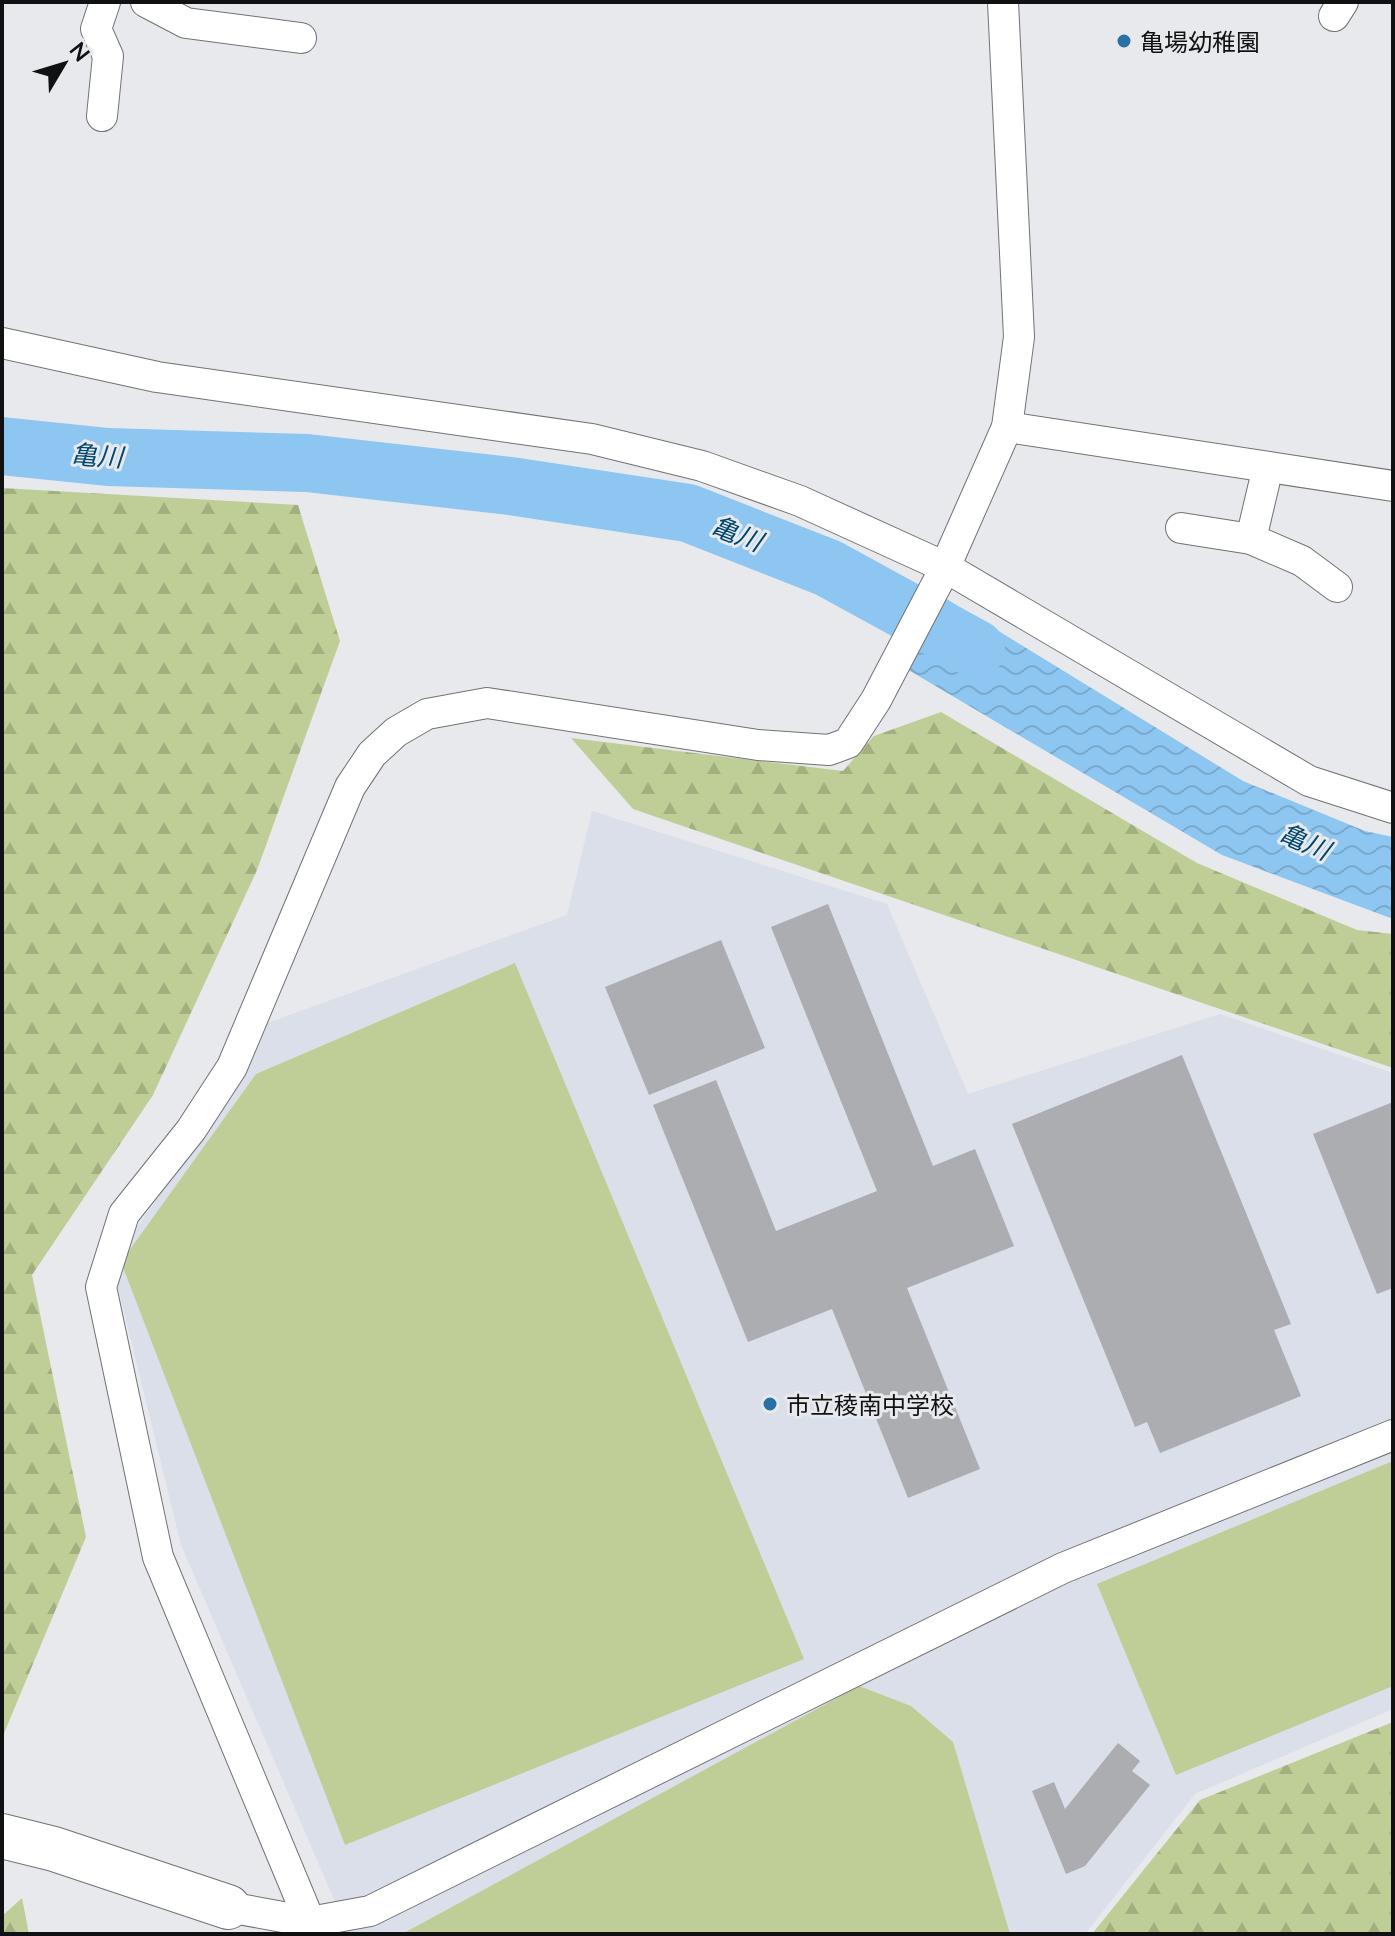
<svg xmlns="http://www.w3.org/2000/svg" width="1395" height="1936" font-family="Lato,'Noto Sans JP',sans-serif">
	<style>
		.built { fill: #dadfe9 }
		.forest { fill: url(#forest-firs) }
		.garden { fill: #bece96 }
		.water { fill: url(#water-waves) }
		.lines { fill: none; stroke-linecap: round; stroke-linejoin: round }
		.river { stroke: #8dc6f0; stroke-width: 58 }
		.building { fill: #abadb0 }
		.street-casing { stroke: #717275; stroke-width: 32 }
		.secondary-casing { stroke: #717275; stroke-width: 46 }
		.street { stroke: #fff; stroke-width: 30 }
		.secondary { stroke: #fff; stroke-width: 44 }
		.poi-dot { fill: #2970a4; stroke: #e7e9ec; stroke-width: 3 }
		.labels { text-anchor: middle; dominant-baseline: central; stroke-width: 6; stroke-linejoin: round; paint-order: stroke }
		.poi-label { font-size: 24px; fill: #101112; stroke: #e7e9ec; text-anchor: start }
		.water-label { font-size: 26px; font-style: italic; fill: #00476f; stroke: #e7e9ec }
	</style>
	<defs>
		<pattern id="forest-firs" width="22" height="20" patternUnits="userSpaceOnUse" patternTransform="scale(2)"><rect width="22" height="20" fill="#bece96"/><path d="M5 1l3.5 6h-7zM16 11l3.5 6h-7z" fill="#a2b080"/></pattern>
		<pattern id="water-waves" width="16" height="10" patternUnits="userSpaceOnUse" patternTransform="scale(2)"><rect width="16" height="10" fill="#8dc6f0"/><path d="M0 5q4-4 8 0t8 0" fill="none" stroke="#79a9cd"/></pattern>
	</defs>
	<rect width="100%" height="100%" fill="#e7e9ec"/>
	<polygon class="built" points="592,811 887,904 968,1094 1220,1014 1393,1073 1393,1709 1195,1794 1085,1934 349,1934 181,1545 112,1263 241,1079 256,1027 567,915"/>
	<g class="forest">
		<polygon points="2,488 298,505 340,641 257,870 153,1095 32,1275 86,1537 2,1738"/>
		<polygon points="941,712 1197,863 1357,930 1393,934 1393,1068 633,809 571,738 843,771 874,736"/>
		<polygon points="1393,1722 1393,1934 1092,1934 1200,1800"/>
		<polygon points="22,1898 29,1934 2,1934 2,1916"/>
	</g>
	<g class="garden">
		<polygon points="515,963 804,1659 345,1845 121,1262 256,1074"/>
		<polygon points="1393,1461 1393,1686 1176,1775 1097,1584"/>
		<polygon points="859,1686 911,1706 953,1742 1010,1934 402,1934"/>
	</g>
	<polygon class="water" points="940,595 1243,781 1365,831 1393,837 1393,919 1222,855 900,665"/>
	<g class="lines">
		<polyline class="river" points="2,446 108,457 307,463 510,486 688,513 828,568 976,649"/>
	</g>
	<g class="building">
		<polygon points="828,904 933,1166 975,1149 1014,1246 907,1288 980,1469 908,1498 832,1309 748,1342 653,1105 716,1080 776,1231 877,1191 771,927"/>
		<polygon points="721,940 765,1048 649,1095 605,987"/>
		<polygon points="1182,1055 1291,1324 1274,1330 1301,1396 1160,1453 1147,1422 1135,1427 1012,1124"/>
		<polygon points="1393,1102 1393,1288 1377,1294 1313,1134"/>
		<polygon points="1118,1743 1140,1761 1132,1771 1150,1785 1085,1866 1066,1874 1032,1791 1054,1782 1065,1809"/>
	</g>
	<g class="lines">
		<defs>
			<g id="street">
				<polyline points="146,2 186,23 301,38"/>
				<polyline points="1334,16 1343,2"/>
				<polyline points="102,116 108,56 96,29 105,2"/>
				<polyline points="2,343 157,377 592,439 702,466 800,501 945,567 1309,781 1393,808"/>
				<polyline points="1007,427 1393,486"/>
				<polyline points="1181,528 1251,539 1268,467"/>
				<polyline points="1251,539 1302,561 1337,587"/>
				<polyline points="228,1907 310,1922 370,1911 1063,1568 1393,1435"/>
				<polyline points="310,1922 158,1557 101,1287 124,1214 191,1130 232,1067 350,787 372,754 396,732 427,714 487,703 758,745 829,750 848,743 876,700 942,574 1007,427 1019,337 1003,2"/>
			</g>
			<polyline id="secondary" points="2,1836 54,1849 228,1907"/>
		</defs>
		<use href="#street" class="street-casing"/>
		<use href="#secondary" class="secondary-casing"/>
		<use href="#street" class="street"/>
		<use href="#secondary" class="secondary"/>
	</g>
	<g class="poi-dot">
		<circle cx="1124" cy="41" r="8"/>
		<circle cx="770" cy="1404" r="8"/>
	</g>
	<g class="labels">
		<g class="poi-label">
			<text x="1140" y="41">亀場幼稚園</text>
			<text x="786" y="1404">市立稜南中学校</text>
		</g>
		<g class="water-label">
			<text transform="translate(97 455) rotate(4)">亀川</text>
			<text transform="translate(737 533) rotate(21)">亀川</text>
			<text transform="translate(1305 841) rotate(23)">亀川</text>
		</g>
	</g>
	<rect width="1395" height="1936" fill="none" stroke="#101112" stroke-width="8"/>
	<g transform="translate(64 64) rotate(52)" stroke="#e7e9ec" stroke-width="6" paint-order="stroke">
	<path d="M0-6L14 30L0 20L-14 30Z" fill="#101112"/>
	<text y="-12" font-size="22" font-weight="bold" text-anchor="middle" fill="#101112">N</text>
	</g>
</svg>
